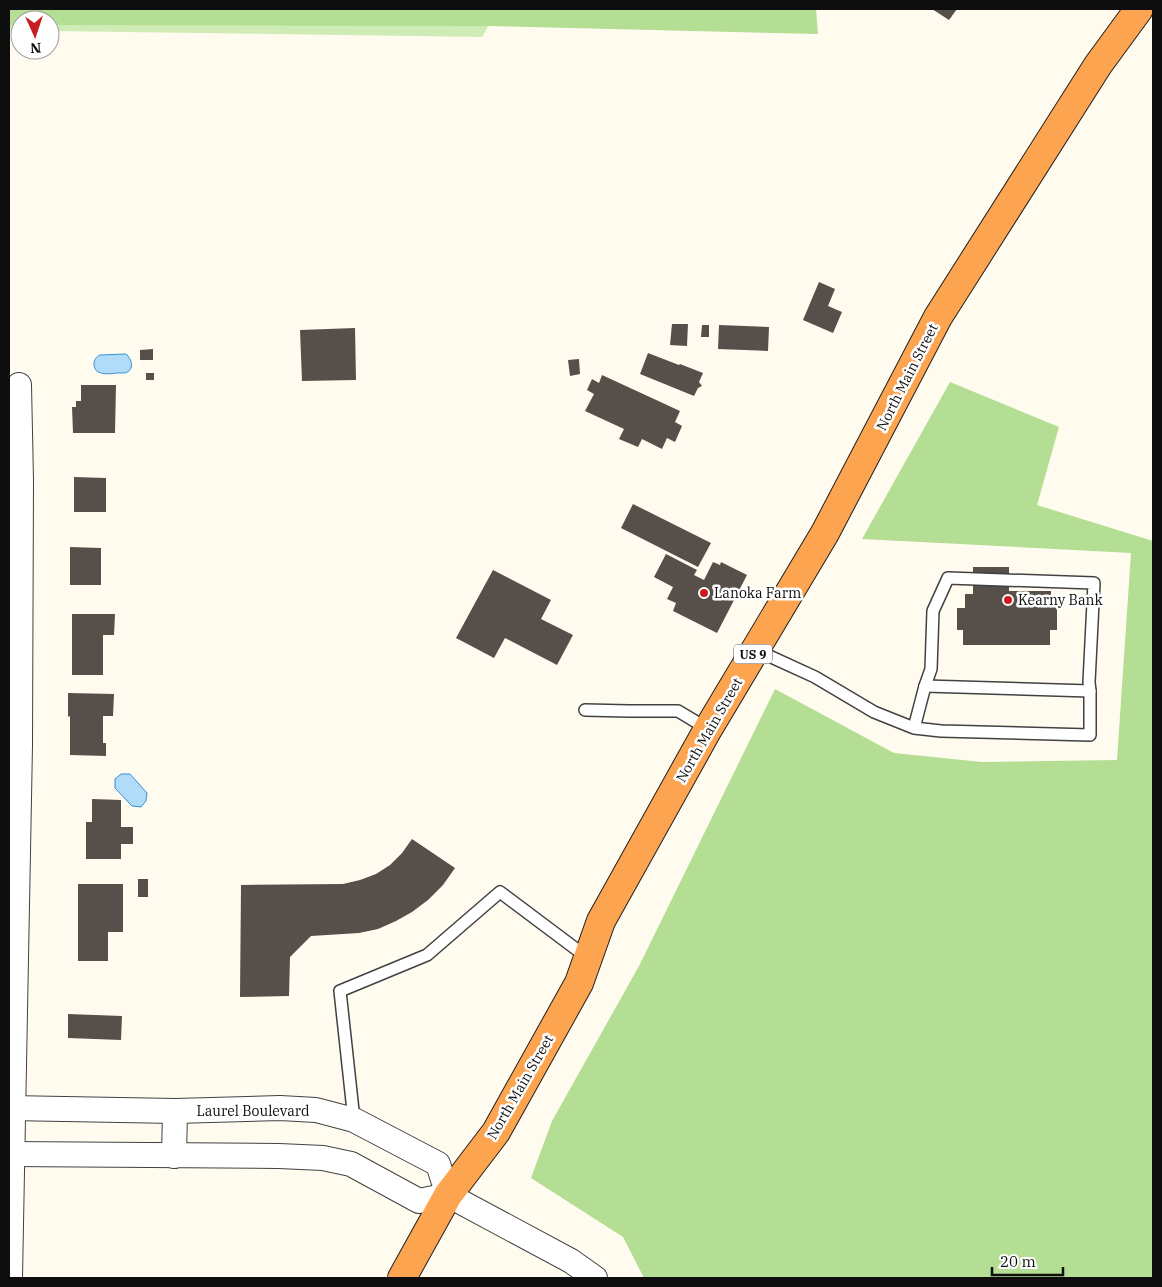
<svg xmlns="http://www.w3.org/2000/svg" width="1162" height="1287" font-family="'IBM Plex Serif',serif">
	<style>
		.green { fill: #d0ecb6 }
		.forest { fill: #b3de94 }
		.water { fill: #b0dcfa; stroke: #3390d5 }
		.building { fill: #574f4a }
		.lines { fill: none; stroke-linecap: round; stroke-linejoin: round }
		.lane-casing { stroke: #414141; stroke-width: 14 }
		.street-casing { stroke: #414141; stroke-width: 26 }
		.highway-casing { stroke: #1f1f1f; stroke-width: 30 }
		.lane { stroke: #fff; stroke-width: 11 }
		.street { stroke: #fff; stroke-width: 24 }
		.highway { stroke: #fda450; stroke-width: 28 }
		.poi-dot { fill: #c71d20; stroke: #fff; stroke-width: 2 }
		.labels { text-anchor: middle; dominant-baseline: central; stroke-width: 5; stroke-linejoin: round; paint-order: stroke }
		.shield { fill: #fff; stroke: #565656; stroke-width: 1 }
		.shield-label { font-size: 12px; font-weight: bold; fill: #0e0e0e }
		.street-label { font-size: 14px; fill: #0e0e0e; stroke: #fff }
		.poi-label { font-size: 14px; fill: #0e0e0e; stroke: #fff; text-anchor: start }
	</style>
	<rect width="100%" height="100%" fill="#fffcef"/>
	<polygon class="green" points="9,9 498,9 482,37 50,31 50,20 20,20 20,31 9,31"/>
	<g class="forest">
		<polygon points="9,9 816,9 818,34 490,26 50,25 50,20 20,20 20,25 9,25"/>
		<polygon points="950,382 1059,427 1037,505 1153,541 1153,1278 644,1278 623,1237 531,1178 552,1121 639,966 775,689 894,753 982,762 1117,760 1131,553 862,539"/>
	</g>
	<g class="water">
		<path d="M126 354C132 359 135 370 125 373 124 373 117 373 117 373 109 374 94 376 94 364 94 360 96 357 100 355Z"/>
		<polygon points="121,774 130,774 147,793 146,801 141,807 132,806 115,788 115,779"/>
	</g>
	<g class="building">
		<polygon points="932,9 957,9 949,20"/>
		<polygon points="819,282 835,289 828,306 842,312 833,333 803,320"/>
		<polygon points="672,324 688,324 687,346 670,345"/>
		<polygon points="702,325 709,325 709,337 701,337"/>
		<polygon points="719,325 769,327 768,351 718,349"/>
		<polygon points="355,328 356,380 302,381 300,330"/>
		<polygon points="153,349 153,360 140,360 140,350"/>
		<polygon points="648,353 679,365 680,364 703,373 699,382 702,386 698,388 694,396 640,374"/>
		<polygon points="579,359 580,374 570,376 568,360"/>
		<rect x="146" y="373" width="8" height="7"/>
		<polygon points="602,375 680,411 675,422 682,426 675,442 667,438 662,449 642,439 638,447 619,439 624,429 585,411 594,394 587,390 592,379 599,383"/>
		<polygon points="81,385 116,385 115,433 73,433 72,407 76,407 76,401 81,401"/>
		<polygon points="74,477 106,478 106,512 74,512"/>
		<polygon points="633,504 711,543 698,567 621,528"/>
		<polygon points="70,547 101,548 101,585 70,585"/>
		<polygon points="666,554 697,570 694,575 704,580 713,562 720,565 721,562 747,575 717,633 673,611 676,603 667,599 673,587 654,577"/>
		<polygon points="973,567 1009,567 1009,591 1051,591 1051,607 1057,607 1057,630 1050,630 1050,645 963,645 963,630 957,630 957,608 965,608 965,594 973,594"/>
		<polygon points="493,570 551,600 541,619 573,635 557,665 505,638 494,658 456,638"/>
		<polygon points="72,614 115,614 114,635 103,635 103,675 72,675"/>
		<polygon points="68,693 114,694 113,716 103,716 103,743 106,743 106,756 70,755 70,716 68,717"/>
		<polygon points="92,799 121,800 121,827 133,827 133,844 121,844 121,859 86,859 86,822 92,822"/>
		<polygon points="412,839 455,868 443,885 428,900 412,912 396,921 378,929 359,933 311,936 290,957 289,996 240,997 241,885 343,884 360,880 376,874 390,865 402,853"/>
		<rect x="138" y="879" width="10" height="18"/>
		<polygon points="78,884 123,884 123,932 108,932 108,961 78,961"/>
		<polygon points="68,1014 122,1016 121,1040 68,1038"/>
	</g>
	<g class="lines">
		<defs>
			<g id="lane">
				<polyline points="756,650 815,677 874,712 914,728 941,731 1090,735 1090,691 1089,682 1094,583 948,578 933,611 931,669 925,686 914,728"/>
				<polyline points="925,686 1090,691"/>
				<polyline points="585,710 629,711 678,711 708,729"/>
				<polyline points="354,1120 340,991 427,955 500,892 588,958"/>
			</g>
			<g id="street">
				<polyline points="9,1108 175,1111 280,1108 316,1110 354,1120 438,1164 448,1195"/>
				<polyline points="9,1154 279,1156 323,1158 351,1164 419,1201 448,1195 571,1261 595,1278"/>
				<polyline points="174,1156 175,1111"/>
				<polyline points="10,1278 20,745 21,480 19,385"/>
			</g>
			<polyline id="highway" points="402,1278 448,1195 496,1132 579,983 601,921 708,729 825,533 938,317 1098,65 1139,9"/>
		</defs>
		<use href="#lane" class="lane-casing"/>
		<use href="#street" class="street-casing"/>
		<use href="#highway" class="highway-casing"/>
		<use href="#lane" class="lane"/>
		<use href="#street" class="street"/>
		<use href="#highway" class="highway"/>
	</g>
	<g class="poi-dot">
		<circle cx="704" cy="593" r="5"/>
		<circle cx="1008" cy="600" r="5"/>
	</g>
	<g class="labels">
		<rect class="shield" x="734" y="644.5" width="38" height="19" rx="4"/>
		<g class="shield-label">
			<text x="753" y="654">US 9</text>
		</g>
		<g class="street-label">
			<text transform="translate(907 377) rotate(-63)">North Main Street</text>
			<text transform="translate(709 730) rotate(-60)">North Main Street</text>
			<text transform="translate(520 1087) rotate(-60)">North Main Street</text>
			<text x="253" y="1111">Laurel Boulevard</text>
		</g>
		<g class="poi-label">
			<text x="714" y="593">Lanoka Farm</text>
			<text x="1018" y="600">Kearny Bank</text>
		</g>
	</g>
	<rect width="1162" height="1287" fill="none" stroke="#0e0e0e" stroke-width="20"/>
	<g transform="translate(35 35) rotate(177)"><circle r="24" fill="#ffffff" stroke="#9f9f9f"/>
	<path d="M0-4L9 19L0 12L-9 19Z" fill="#c71d20"/>
	<text y="-8" font-size="14" font-weight="bold" text-anchor="middle" fill="#0e0e0e">N</text>
	</g>
	<path d="M992 1267v8h71v-8" fill="none" stroke="#0e0e0e" stroke-width="2.5"/>
	<text x="1000" y="1267" font-size="15" fill="#0e0e0e" stroke="#ffffff" stroke-width="4" paint-order="stroke">20 m</text>
</svg>
